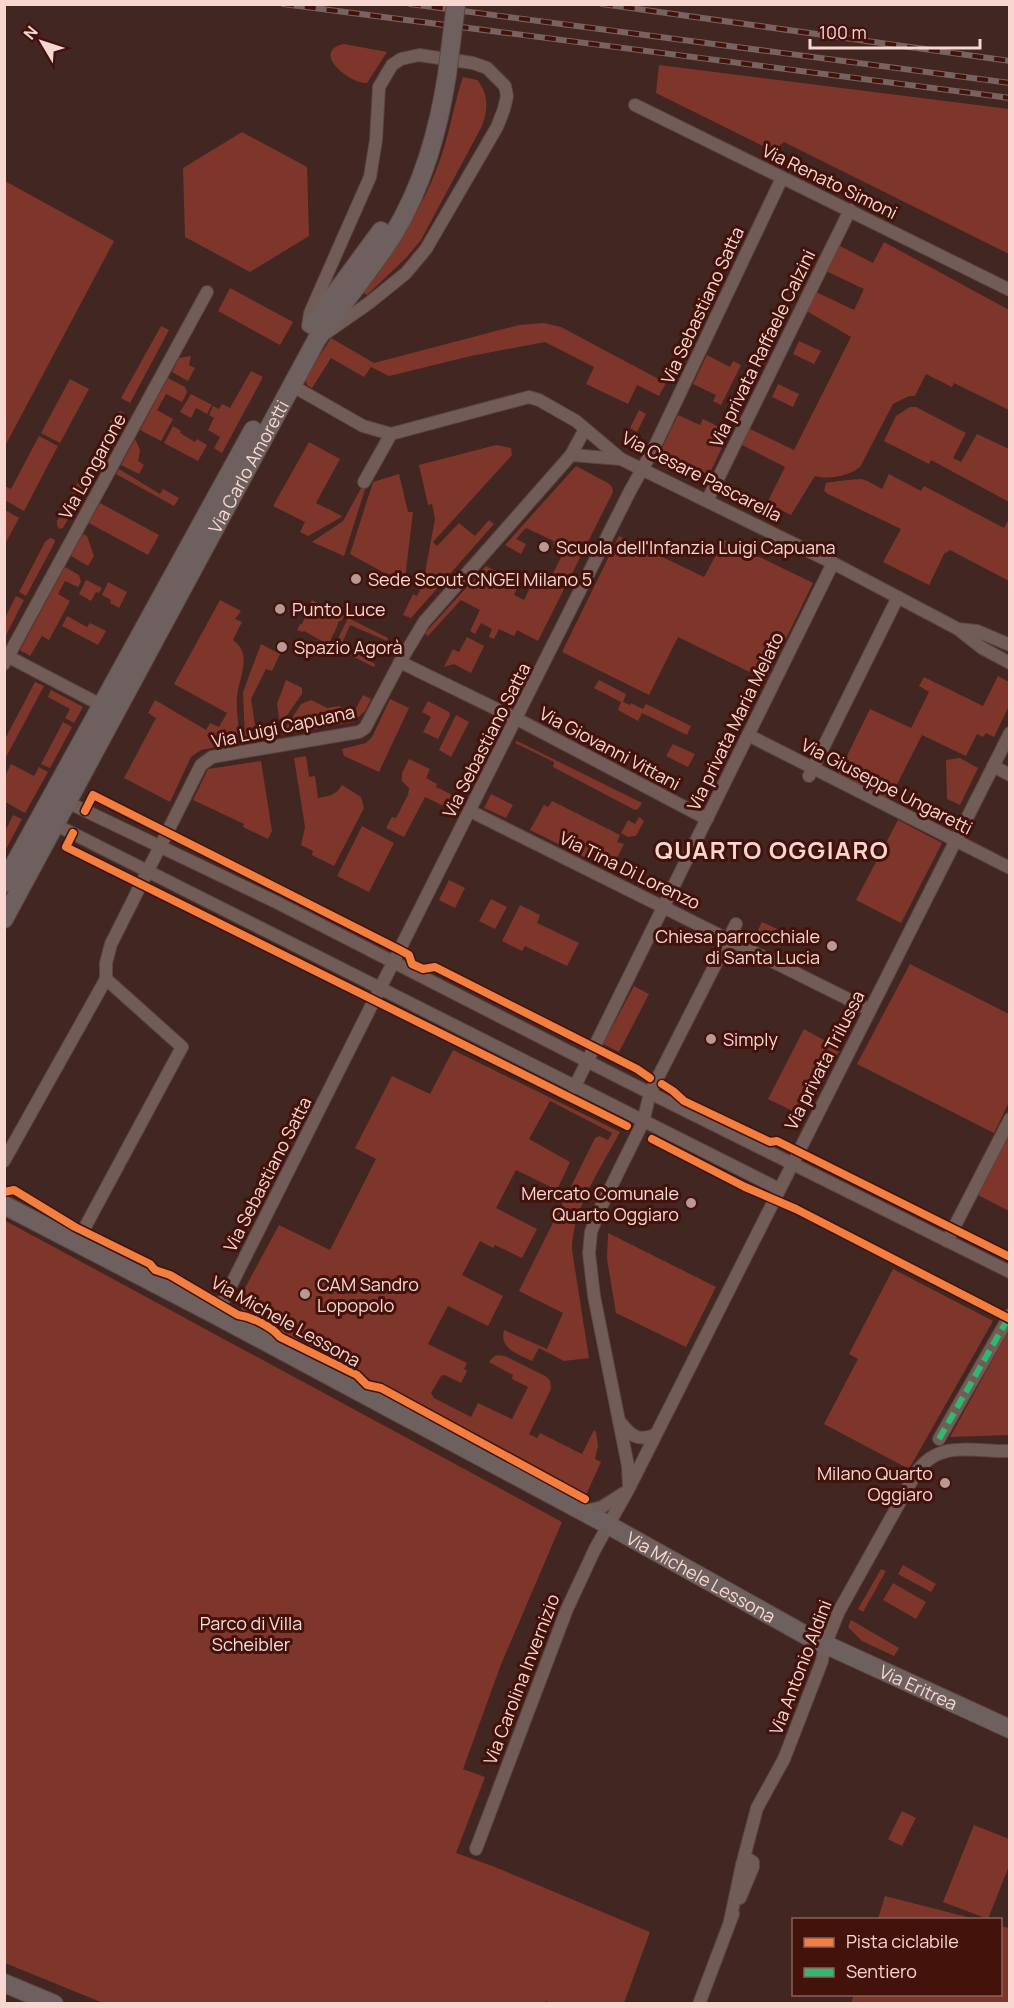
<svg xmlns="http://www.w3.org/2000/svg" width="1014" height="2008" font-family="Manrope,sans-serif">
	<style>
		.green { fill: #7f362a }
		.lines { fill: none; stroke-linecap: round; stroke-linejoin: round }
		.street-casing { stroke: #5c4440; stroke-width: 14 }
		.secondary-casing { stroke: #5c4440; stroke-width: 20 }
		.street { stroke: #715c58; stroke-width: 12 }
		.secondary { stroke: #6e605e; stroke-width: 18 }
		.rail-casing { stroke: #786360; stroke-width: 6 }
		.rail { stroke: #43120b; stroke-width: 4; stroke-dasharray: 11; stroke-linecap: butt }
		.secondary-bridge-casing { stroke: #5c4440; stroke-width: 20; stroke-linecap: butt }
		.secondary-bridge { stroke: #6e605e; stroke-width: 18 }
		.quiet { stroke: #33b770; stroke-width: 6; stroke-dasharray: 12 6; stroke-linecap: butt }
		.cycleway-casing { stroke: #43120b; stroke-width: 11 }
		.cycleway { stroke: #f27e40; stroke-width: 8 }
		.poi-dot { fill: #b89993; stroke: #43120b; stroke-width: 2 }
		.labels { text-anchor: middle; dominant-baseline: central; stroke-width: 6; stroke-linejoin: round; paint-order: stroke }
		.street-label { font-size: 18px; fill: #f8d7d0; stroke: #43120b }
		.poi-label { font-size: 18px; fill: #f8d7d0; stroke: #43120b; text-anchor: start }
		.park-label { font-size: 18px; fill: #f7ddd7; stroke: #43120b }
		.district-label { font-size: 24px; font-weight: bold; letter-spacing: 1.5px; fill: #f8d7d0; stroke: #43120b }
	</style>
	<rect width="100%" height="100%" fill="#412622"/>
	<g class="green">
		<path d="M344 44 387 52 367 83C349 84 310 51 344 44Z"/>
		<polygon points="659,65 1009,109 1009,254 784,142 773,151 656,93"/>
		<path d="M463 77 477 80C489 94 488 110 482 126L421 240 406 258 367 295 362 292C394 250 424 208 441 157 450 131 454 104 463 77Z"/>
		<polygon points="242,132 307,167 309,236 250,272 185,237 183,168"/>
		<polygon points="5,181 114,241 5,446"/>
		<path d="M884 242 1009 310V410L954 383 952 387 926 374 915 396H909L893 404 860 467C849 476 828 480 815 476L791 515 767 503 785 467 740 444 748 428 794 450 851 337 805 310 816 292 854 310 864 289 826 271 838 245 873 263Z"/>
		<polygon points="230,288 293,322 280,345 218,311"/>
		<polygon points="544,323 561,327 666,383 659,396 637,385 628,404 586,384 594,367 545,342 471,356 389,376 371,367 364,377 331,358 312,388 307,385 305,378 331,338 374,363 519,325"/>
		<polygon points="161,326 169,330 130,403 121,398"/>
		<polygon points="799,341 821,351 814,364 793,354"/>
		<polygon points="707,355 730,367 733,361 741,365 721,405 713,401 716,395 693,384"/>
		<polygon points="191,356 189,365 195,368 188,381 172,372 179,358"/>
		<polygon points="251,371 263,377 222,453 214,448 220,437 208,430 214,418 209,415 213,406 219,409 222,404 230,408"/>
		<polygon points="168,378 185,387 187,392 182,402 166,394 157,410 173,419 161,441 140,430"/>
		<polygon points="70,379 89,389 60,443 41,433"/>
		<polygon points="778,384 799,394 793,407 772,397"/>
		<polygon points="191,394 212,405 207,414 196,408 191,418 180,412"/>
		<polygon points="910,407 916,407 966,433 953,458 961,462 977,434 1009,449 1009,502 931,460 929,464 884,441 896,416"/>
		<polygon points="639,410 646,414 637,432 630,428"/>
		<polygon points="120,411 124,413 124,415 91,476 84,472 114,415"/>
		<polygon points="678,415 700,425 703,419 729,432 709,475 661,450"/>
		<polygon points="173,426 181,431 180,433 195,442 197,439 207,445 198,461 164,443"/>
		<polygon points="39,436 58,446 24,511 5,500 5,486 11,489"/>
		<polygon points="135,439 140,450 138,461 144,465 139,474 121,465"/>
		<polygon points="309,442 340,459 316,503 342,516 340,518 308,536 300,532 305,522 273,506"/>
		<polygon points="496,445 511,448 512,455 433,542 437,546 459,523 475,536 489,520 494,524 411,618 403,615 413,594 417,596 423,584 435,519 432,504 428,505 419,465"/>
		<polygon points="576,466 608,483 612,487 613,492 538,641 517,630 514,636 499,629 494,639 489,637 492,629 481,623 475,634 470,631 480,610 461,600 428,636 425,633 486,566 519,584 514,595 524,600 533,582 546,588 564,551 553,544 554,541 526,528 516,539 526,544 521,554 505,545"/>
		<polygon points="119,469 160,494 163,489 179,498 174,506 116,474"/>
		<polygon points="399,474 408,512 413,512 405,579 401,587 395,584 394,586 385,582 388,575 350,554 373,482"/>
		<path d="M889 474 921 491 924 486 1004 528 1009 519V581L950 550 944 554 929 585 883 562 901 529 828 494 824 491 826 483C828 482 857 479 860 479 866 479 876 486 882 489Z"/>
		<polygon points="82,475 90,479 63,528 59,529 57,525 57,521"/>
		<polygon points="364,483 367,483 344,556 312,542 343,521"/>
		<polygon points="100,503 159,535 148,555 89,523"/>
		<polygon points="5,510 19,518 5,544"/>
		<polygon points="83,534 87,536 94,556 88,566 71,556"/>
		<polygon points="619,536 704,577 724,540 813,583 766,680 678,637 649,695 562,652"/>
		<polygon points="50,538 54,539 55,542 26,596 19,592 45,542"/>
		<polygon points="65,567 79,575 81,582 78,587 65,581 58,594 70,601 49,640 42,636 30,656 20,650"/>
		<polygon points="86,580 102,588 99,593 96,592 91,601 79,594"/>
		<polygon points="108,582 127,592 119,608 110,603 111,600 102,595"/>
		<polygon points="16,596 24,600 5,637 5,618"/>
		<path d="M220 600 241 611 235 619 242 622 233 640C254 656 238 677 237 698 236 712 239 727 240 742L201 750 191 757 170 802 124 778 156 718 148 713 155 700 206 730 210 723 219 727 227 713 174 684Z"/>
		<polygon points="312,600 338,615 339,613 344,616 341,621 339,621 334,634 333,634 329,645 304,631 302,632 297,630 300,624 302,624"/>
		<polygon points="67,616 87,627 90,623 106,631 98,645 62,626"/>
		<polygon points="348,618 388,638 387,641 350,625 341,645 375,664 374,667 334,647"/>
		<polygon points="467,637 484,646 471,673 454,664 444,667 453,649 459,652"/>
		<polygon points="261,644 280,654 272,671 266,669 251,699 256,732 265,731 265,737 245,741 243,692"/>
		<polygon points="998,676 1009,682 1009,706 994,737 986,733 983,737 977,734 966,756 922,735 889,800 838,774 870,709 911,728 929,692 919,686 924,677 983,706"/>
		<polygon points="286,680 302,688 302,694 280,725 277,704"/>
		<polygon points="599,680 626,694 623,702 630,705 631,703 643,709 646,704 691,726 687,735 642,713 638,721 618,710 621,702 594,688"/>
		<polygon points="35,682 44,686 5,759 5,739"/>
		<polygon points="51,690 83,707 74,723 65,718 70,709 48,697"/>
		<polygon points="363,695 371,699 365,711 353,722 281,735 301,704 311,700 327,708 339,706 353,714"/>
		<polygon points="390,699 409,708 379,772 344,756 342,749 366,743 372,737"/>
		<polygon points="428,701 449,712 450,715 438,739 423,732 431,717 422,712"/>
		<polygon points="456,715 469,722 451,757 439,750"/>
		<polygon points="63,722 72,727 50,768 41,764"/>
		<polygon points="517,741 642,803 638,809 635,810 553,767 554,762 515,743"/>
		<polygon points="673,744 695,754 688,767 666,756"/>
		<path d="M306 756 309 777 315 776 318 798C330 796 336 795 342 785L361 797 364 808 334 866 312 855 313 851 301 845 305 827 294 758Z"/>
		<polygon points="960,758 978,768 960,805 947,799 946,760"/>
		<polygon points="409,759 430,769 426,778 437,784 436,787 452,795 460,794 452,810 425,797 404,837 386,828 392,817 396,818 408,795 409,788 402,781 402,773"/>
		<polygon points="261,761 272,831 268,839 243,827 244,824 193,800 208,769"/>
		<polygon points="11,764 34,776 39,767 48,772 25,813 5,802 5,776"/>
		<polygon points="491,794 513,805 506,818 484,808"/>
		<polygon points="552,801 620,835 617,842 624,844 611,870 530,830 544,805 548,807"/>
		<polygon points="13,815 22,819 5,851 5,831"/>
		<polygon points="639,817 644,821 636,836 628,837 621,833 628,820 635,824"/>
		<polygon points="898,820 942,843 901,923 856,900"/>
		<polygon points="362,826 394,843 369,892 337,876"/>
		<polygon points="449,880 465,888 455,908 439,900"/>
		<polygon points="491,899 507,907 495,929 479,921"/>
		<polygon points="520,905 540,915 537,923 579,943 567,966 525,946 522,951 502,941"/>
		<polygon points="762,922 777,929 771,941 756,934"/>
		<polygon points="910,964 1009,1014 1009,1102 994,1133 857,1064"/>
		<polygon points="634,986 649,994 619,1052 603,1044"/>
		<polygon points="804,1029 840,1049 805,1117 768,1099"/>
		<path d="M453 1050 620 1132C601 1168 572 1209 572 1250L589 1358 564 1361 539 1348 532 1361C518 1354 499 1349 504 1330L547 1349 563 1313 519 1291 595 1138 599 1136 608 1140 612 1133 550 1101 529 1139 570 1162 557 1190 516 1170 496 1208 537 1229 522 1258 495 1245 493 1248 480 1241 462 1275 503 1296 488 1326 448 1306 428 1344 467 1363 464 1369 467 1371 461 1383 445 1375 441 1376 431 1393 434 1398 471 1417 478 1403 512 1419 528 1387 512 1379 513 1375 489 1362C494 1354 499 1354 507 1357L547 1377 550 1381 551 1389 529 1434 537 1438 540 1433 582 1454 594 1430 596 1432 598 1446 595 1459 601 1462 586 1495 242 1311 239 1299 279 1225 330 1250 376 1159 355 1148 392 1076 430 1094Z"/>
		<polygon points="1009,1131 1009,1211 976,1194"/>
		<polygon points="4,1220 562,1522 500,1667 463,1769 485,1777 456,1853 495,1867 650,1932 624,2003 552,2004 546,2001 545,2004 103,2003 5,1963"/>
		<polygon points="608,1233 716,1287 686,1347 616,1313 607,1259"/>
		<polygon points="893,1269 993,1321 909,1469 824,1424 858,1359 849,1354"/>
		<polygon points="1009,1330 1009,1435 950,1437"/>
		<polygon points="903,1565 936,1584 931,1592 898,1574"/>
		<polygon points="881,1569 886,1571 863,1612 858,1609"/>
		<polygon points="893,1583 926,1602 916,1619 883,1600"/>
		<polygon points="851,1620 899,1648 894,1656 862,1641 848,1627"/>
		<polygon points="902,1811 916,1818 902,1846 888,1839"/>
		<polygon points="974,1825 1009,1839 1009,1866 988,1919 943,1902"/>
		<polygon points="885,1896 975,1919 878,1919"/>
		<polygon points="1001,1926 1009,1928 1009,2003 851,2003 854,1995 1000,1994"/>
	</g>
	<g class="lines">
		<defs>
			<g id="street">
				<polyline points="635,105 1010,290"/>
				<polyline points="308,326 310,313 370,177 376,140 379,87 392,65 401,59 419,55 473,63 487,68 505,86 507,96 504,109 497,127 426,249 406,273 369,303 326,333"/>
				<polyline points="291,385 363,426 391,434 529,397 539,400 576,421 621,459 833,563 958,629 982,648 1010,663"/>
				<polyline points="571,455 621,459"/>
				<polyline points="364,482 391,434"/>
				<polyline points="707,501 850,210"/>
				<polyline points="958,629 977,631 1010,645"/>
				<polyline points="9,657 101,705"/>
				<polyline points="400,662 517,719 707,819"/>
				<polyline points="4,664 207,292"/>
				<polyline points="748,735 1010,868"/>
				<polyline points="993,766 1010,775"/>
				<polyline points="809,776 898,597"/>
				<polyline points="60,803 67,802 276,902 630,1083 1010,1272"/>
				<polyline points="470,811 870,1010"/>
				<polyline points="53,817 56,825 779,1189"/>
				<polyline points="574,1088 833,563"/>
				<polyline points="4,1161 106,979 106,963 111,944 201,765 212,757 359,732 365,728 400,662 424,622 571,455 585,429"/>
				<polyline points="947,1241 1010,1119"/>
				<polyline points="77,1242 182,1047 106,979"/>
				<polyline points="216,1315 630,491 653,450 782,178"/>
				<path d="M619 1421C631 1435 636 1442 655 1435"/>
				<polyline points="939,1439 1010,1315"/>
				<polyline points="629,1486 628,1466 594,1296 589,1253 591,1232 599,1211 643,1122 650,1093 736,924"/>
				<polyline points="582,1512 602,1507 624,1493"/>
				<polyline points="476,1849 567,1609 595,1549 629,1488 1010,733"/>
				<polyline points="740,1898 753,1867 753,1862 750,1860 742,1865"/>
				<path d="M730 1921 742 1865 757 1808 784 1759 822 1661 825 1645 839 1611 916 1473C939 1439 974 1452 1010 1451"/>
				<polyline points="699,2004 733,1914"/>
			</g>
			<g id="secondary">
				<polyline points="312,325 381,231"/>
				<polyline points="4,883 253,430"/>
				<path id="s1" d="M4 919 317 339C342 304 370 271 393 235 423 185 438 132 447 75"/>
				<path id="s2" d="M4 1205 216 1315 610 1526 809 1637 1010 1729"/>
				<polyline points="4,1983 54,2004"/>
			</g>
		</defs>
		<use href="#street" class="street-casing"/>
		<use href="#secondary" class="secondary-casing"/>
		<use href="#street" class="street"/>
		<use href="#secondary" class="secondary"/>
		<defs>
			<g id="rail">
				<polyline points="283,4 1010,98"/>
				<polyline points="410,4 1010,83"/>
				<polyline points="602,4 1010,61"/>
			</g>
		</defs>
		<use href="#rail" class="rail-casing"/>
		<use href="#rail" class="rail"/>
		<defs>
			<polyline id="secondary-bridge" points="447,75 456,4"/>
		</defs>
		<use href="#secondary-bridge" class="secondary-bridge-casing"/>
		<use href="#secondary-bridge" class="secondary-bridge"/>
		<polyline class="quiet" points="939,1439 1010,1315"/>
		<defs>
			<g id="cycleway">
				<polyline points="85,811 93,795 400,950 409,955 412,964 423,969 435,967 637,1069 650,1078"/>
				<polyline points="73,833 66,847 627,1126"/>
				<polyline points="662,1084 673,1091 684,1101 770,1142 777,1141 1010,1257"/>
				<polyline points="652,1139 745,1187 796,1209 1010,1319"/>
				<path d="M4 1192 14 1190 75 1227 150 1264 155 1270 170 1275 238 1315C252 1317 271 1326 280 1337L357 1375 367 1385 381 1388 585 1499"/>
			</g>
		</defs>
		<use href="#cycleway" class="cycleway-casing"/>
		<use href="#cycleway" class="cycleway"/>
	</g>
	<g class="poi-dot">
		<circle cx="544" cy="547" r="6"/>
		<circle cx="356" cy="579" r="6"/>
		<circle cx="280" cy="609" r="6"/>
		<circle cx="282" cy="647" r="6"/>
		<circle cx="832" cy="946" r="6"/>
		<circle cx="711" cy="1039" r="6"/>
		<circle cx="691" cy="1203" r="6"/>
		<circle cx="305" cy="1294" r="6"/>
		<circle cx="945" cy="1483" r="6"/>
	</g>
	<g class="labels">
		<g class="street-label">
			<text transform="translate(830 181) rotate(26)">Via Renato Simoni</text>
			<text transform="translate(702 305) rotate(-65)">Via Sebastiano Satta</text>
			<text transform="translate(762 348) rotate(-64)">Via privata Raffaele Calzini</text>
			<text transform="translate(92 466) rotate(-61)">Via Longarone</text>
			<text stroke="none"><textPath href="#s1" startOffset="514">Via Carlo Amoretti</textPath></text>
			<text transform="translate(702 476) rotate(27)">Via Cesare Pascarella</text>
			<text transform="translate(735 721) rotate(-64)">Via privata Maria Melato</text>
			<text transform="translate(283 726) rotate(-12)">Via Luigi Capuana</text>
			<text transform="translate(486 740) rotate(-63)">Via Sebastiano Satta</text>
			<text transform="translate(610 748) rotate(28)">Via Giovanni Vittani</text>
			<text transform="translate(887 786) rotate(27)">Via Giuseppe Ungaretti</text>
			<text transform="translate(630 870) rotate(26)">Via Tina Di Lorenzo</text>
			<text transform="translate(824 1060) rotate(-63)">Via privata Trilussa</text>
			<text transform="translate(267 1174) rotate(-63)">Via Sebastiano Satta</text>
			<text transform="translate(286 1321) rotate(29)">Via Michele Lessona</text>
			<text stroke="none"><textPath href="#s2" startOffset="790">Via Michele Lessona</textPath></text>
			<text transform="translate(800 1667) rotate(-69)">Via Antonio Aldini</text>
			<text transform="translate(521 1679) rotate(-69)">Via Carolina Invernizio</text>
			<text stroke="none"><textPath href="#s2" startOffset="1034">Via Eritrea</textPath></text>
		</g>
		<g class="poi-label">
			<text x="556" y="547">Scuola dell'Infanzia Luigi Capuana</text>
			<text x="368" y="579">Sede Scout CNGEI Milano 5</text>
			<text x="292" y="609">Punto Luce</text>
			<text x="294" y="647">Spazio Agorà</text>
			<text x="820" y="936" text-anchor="end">Chiesa parrocchiale<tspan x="820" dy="21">di Santa Lucia</tspan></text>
			<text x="723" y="1039">Simply</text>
			<text x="679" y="1193" text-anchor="end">Mercato Comunale<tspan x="679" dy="21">Quarto Oggiaro</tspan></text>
			<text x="317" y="1284">CAM Sandro<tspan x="317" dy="21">Lopopolo</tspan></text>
			<text x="933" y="1473" text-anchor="end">Milano Quarto<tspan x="933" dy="21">Oggiaro</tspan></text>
		</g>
		<g class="park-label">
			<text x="251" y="1623">Parco di Villa<tspan x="251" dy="21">Scheibler</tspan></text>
		</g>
		<g class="district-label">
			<text x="772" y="849">QUARTO OGGIARO</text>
		</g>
	</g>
	<rect width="1014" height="2008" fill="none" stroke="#f8d7d0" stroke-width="12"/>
	<rect x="792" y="1918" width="210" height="78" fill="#43120b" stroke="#8b615a" stroke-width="1.5"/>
	<rect x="804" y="1938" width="30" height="9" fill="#f27e40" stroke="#8b615a" stroke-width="1.5"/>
	<text x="846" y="1948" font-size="18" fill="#f8d7d0">Pista ciclabile</text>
	<rect x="804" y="1968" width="30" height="9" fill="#33b770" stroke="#8b615a" stroke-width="1.5"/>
	<text x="846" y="1978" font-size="18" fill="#f8d7d0">Sentiero</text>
	<g transform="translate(42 42) rotate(309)" stroke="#43120b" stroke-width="4.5" paint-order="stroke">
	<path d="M0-4.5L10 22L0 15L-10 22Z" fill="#f8d7d0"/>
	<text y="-9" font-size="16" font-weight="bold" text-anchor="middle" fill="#f8d7d0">N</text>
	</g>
	<path d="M810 39v9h170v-9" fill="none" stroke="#f8d7d0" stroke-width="3"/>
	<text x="819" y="39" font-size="18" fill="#f8d7d0" stroke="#43120b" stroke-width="4.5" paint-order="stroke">100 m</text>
</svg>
